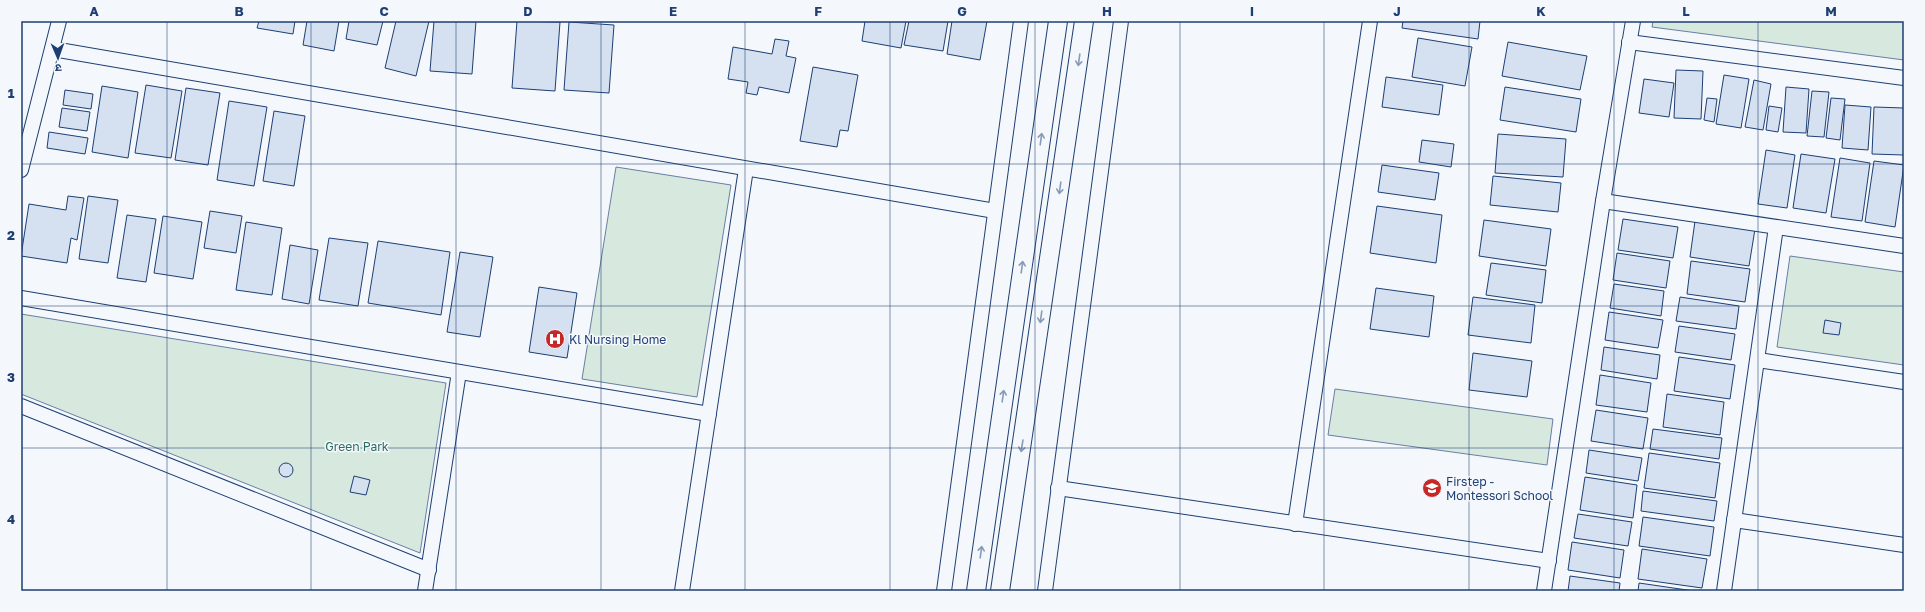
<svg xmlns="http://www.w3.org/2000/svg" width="1925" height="612" font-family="'Golos Text','Noto Sans Devanagari',sans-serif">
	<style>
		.green { fill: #d7e8df; stroke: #687fa3 }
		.building { fill: #d5e0f0; stroke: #1d3f73 }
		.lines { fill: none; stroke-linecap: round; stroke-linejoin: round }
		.minor-casing { stroke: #1d3f73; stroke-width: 16 }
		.tertiary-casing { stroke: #1d3f73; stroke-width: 20 }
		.minor { stroke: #f4f7fb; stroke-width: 14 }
		.tertiary { stroke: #f4f7fb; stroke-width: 18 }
		.oneway { stroke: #889bb7 }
		.grid { fill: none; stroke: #1d3f73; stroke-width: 1; stroke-opacity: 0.55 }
		.labels { text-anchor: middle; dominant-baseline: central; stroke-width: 3; stroke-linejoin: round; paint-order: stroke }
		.poi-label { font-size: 12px; fill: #1d3f73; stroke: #f4f7fb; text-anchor: start }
		.park-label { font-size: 12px; fill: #2c6c60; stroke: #f4f7fb }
		.neatline { fill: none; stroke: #1d3f73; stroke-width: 1.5 }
		.grid-label { font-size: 13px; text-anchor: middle; font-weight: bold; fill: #1d3f73 }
	</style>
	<rect width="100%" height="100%" fill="#f4f7fb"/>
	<g class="green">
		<polygon points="1653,21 1904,21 1904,60 1652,27"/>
		<polygon points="616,167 731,185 697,397 582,379"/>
		<polygon points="1790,256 1904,272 1904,365 1777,347"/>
		<polygon points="21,314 446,383 420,553 21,394"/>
		<polygon points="1335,389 1553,419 1547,465 1328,435"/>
	</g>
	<g class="building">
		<polygon points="259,21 295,21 293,34 257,28"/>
		<polygon points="307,21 339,21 334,51 303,45"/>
		<polygon points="349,21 383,21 377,45 346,39"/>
		<polygon points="396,21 429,21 416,76 385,68"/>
		<polygon points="434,21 476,21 472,74 430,71"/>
		<polygon points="517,21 560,22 555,91 512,88"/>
		<polygon points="865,21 906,21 901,48 862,41"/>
		<polygon points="909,21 948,21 943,51 904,45"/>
		<polygon points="952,21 987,21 980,60 947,54"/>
		<polygon points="1403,21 1480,21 1478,39 1402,28"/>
		<polygon points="569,22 614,25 609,93 564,90"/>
		<polygon points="1418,38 1472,47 1465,86 1412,77"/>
		<polygon points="775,39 789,41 786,56 796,58 789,93 759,87 757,95 746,93 748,82 728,79 733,47 772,54"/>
		<polygon points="1508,42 1587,56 1580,90 1502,76"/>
		<polygon points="813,67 858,75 848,131 840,130 837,147 800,141"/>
		<polygon points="1676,70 1703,71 1701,119 1674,118"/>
		<polygon points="1724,75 1749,79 1741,128 1716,124"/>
		<polygon points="1386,77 1443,85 1439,115 1382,107"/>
		<polygon points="1644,79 1674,83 1669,117 1639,113"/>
		<polygon points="1754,80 1771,84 1763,130 1745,127"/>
		<polygon points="146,85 182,91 171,158 135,153"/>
		<polygon points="102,86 138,92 128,158 92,152"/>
		<polygon points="1505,87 1581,99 1576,132 1500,120"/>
		<polygon points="1786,87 1809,89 1806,133 1783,132"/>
		<polygon points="186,88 220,93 208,165 175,160"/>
		<polygon points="65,90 93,94 91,109 63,105"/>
		<polygon points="1812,91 1829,92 1824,137 1807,136"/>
		<polygon points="1707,98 1717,99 1714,122 1704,120"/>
		<polygon points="1831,98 1845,99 1840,140 1826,138"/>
		<polygon points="229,101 267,107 254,186 217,180"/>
		<polygon points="1845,105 1871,107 1868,150 1842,148"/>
		<polygon points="1769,106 1782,108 1778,132 1766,130"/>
		<polygon points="1874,107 1904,108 1904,155 1872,154"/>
		<polygon points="62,108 90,112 87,131 59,127"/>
		<polygon points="274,111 305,116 294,186 263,181"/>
		<polygon points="49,132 88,138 85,154 47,148"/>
		<polygon points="1498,134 1566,139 1563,177 1495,173"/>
		<polygon points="1422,140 1454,144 1451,167 1419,162"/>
		<polygon points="1766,150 1795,155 1787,208 1758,204"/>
		<polygon points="1801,154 1835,159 1826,213 1793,208"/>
		<polygon points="1840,158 1870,163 1862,221 1831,217"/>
		<polygon points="1874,161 1904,165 1895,227 1865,222"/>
		<polygon points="1382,165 1439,173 1435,200 1378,192"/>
		<polygon points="1493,176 1561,183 1558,212 1490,205"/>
		<polygon points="68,196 84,198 77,240 71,238 67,263 21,256 29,204 66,210"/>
		<polygon points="88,196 118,200 108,263 79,259"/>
		<polygon points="1377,206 1442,215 1436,263 1370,253"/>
		<polygon points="210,211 242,216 236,253 204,248"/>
		<polygon points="127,215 156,219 146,282 117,278"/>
		<polygon points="163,216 202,222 193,279 154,273"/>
		<polygon points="1623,219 1678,227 1673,258 1618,250"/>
		<polygon points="1484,220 1551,229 1546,266 1479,256"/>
		<polygon points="1695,221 1755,229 1749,266 1690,257"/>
		<polygon points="246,222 282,228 272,295 236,290"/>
		<polygon points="329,238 368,243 358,306 319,300"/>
		<polygon points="378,241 450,252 441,315 368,303"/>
		<polygon points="290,245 318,250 309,304 282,299"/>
		<polygon points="460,252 493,257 480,337 447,332"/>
		<polygon points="1617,253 1670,261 1666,288 1613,280"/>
		<polygon points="1691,261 1750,269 1745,302 1687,294"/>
		<polygon points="1491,263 1546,270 1542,303 1486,295"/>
		<polygon points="1614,284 1664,291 1661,316 1610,308"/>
		<polygon points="539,287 577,293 567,358 529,352"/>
		<polygon points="1376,288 1434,296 1429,337 1370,329"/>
		<polygon points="1473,297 1535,305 1531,343 1468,335"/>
		<polygon points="1680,297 1739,306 1736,329 1676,321"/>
		<polygon points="1609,312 1663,320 1658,348 1605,340"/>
		<polygon points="1825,320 1841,323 1839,335 1823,333"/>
		<polygon points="1679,326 1735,334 1731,360 1675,352"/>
		<polygon points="1604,347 1660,355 1657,379 1601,370"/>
		<polygon points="1473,353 1532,361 1527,397 1469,390"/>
		<polygon points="1679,357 1735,365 1730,399 1674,391"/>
		<polygon points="1600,375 1651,383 1647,412 1596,405"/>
		<polygon points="1667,394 1724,402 1720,435 1663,427"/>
		<polygon points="1596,410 1648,418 1643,449 1591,441"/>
		<polygon points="1653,429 1722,438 1719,459 1650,449"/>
		<polygon points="1589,450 1642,458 1638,481 1586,473"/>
		<polygon points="1649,453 1720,463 1715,498 1644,488"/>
		<circle cx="286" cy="470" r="7"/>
		<polygon points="354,476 370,480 366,495 350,492"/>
		<polygon points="1585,477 1637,485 1633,518 1580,510"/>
		<polygon points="1643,491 1717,501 1714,521 1641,511"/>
		<polygon points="1578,514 1632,522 1628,546 1574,538"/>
		<polygon points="1643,517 1714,527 1710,556 1639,546"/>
		<polygon points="1572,542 1624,550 1620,578 1568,570"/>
		<polygon points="1642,549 1707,559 1702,588 1638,579"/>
		<polygon points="1570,576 1620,583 1619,591 1568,591"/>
		<polygon points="1639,583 1694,591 1638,591"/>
	</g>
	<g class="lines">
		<defs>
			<g id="minor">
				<polyline points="1629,42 1904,78"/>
				<polyline points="53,49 995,211"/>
				<polyline points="21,170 59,21"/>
				<polyline points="1603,201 1904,246"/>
				<polyline points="21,298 709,414"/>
				<polyline points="1758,360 1904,382"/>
				<polyline points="21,406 429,570"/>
				<polyline points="1058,488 1549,561"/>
				<polyline points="1734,520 1904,545"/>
				<polyline points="1295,524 1370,21"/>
				<polyline points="425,591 459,372"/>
				<polyline points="682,591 746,169"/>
				<polyline points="944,591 1021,21"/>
				<polyline points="1045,591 1121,21"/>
				<polyline points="1544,591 1603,201 1633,21"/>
				<polyline points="1724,591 1776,227"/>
			</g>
			<g id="tertiary">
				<polyline points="976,591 1058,21"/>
				<polyline points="1000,591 1084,21"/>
			</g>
		</defs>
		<use href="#minor" class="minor-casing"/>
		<use href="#tertiary" class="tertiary-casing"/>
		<use href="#minor" class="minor"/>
		<use href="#tertiary" class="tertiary"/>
	</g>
	<defs><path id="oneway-shaft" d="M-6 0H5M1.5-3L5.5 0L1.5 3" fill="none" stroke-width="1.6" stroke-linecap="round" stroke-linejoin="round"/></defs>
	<g class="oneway">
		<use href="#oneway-shaft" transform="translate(1079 60) rotate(98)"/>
		<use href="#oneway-shaft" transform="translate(1041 139) rotate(-82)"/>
		<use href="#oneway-shaft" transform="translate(1060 188) rotate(98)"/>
		<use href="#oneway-shaft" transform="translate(1022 267) rotate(-82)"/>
		<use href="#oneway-shaft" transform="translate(1041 317) rotate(98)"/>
		<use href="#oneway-shaft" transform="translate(1003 396) rotate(-82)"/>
		<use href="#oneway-shaft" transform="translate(1022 446) rotate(99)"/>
		<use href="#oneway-shaft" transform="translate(981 552) rotate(-82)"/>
	</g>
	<path class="grid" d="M167 21V591M311 21V591M456 21V591M601 21V591M745 21V591M890 21V591M1035 21V591M1180 21V591M1324 21V591M1469 21V591M1614 21V591M1758 21V591M21 164H1904M21 306H1904M21 448H1904"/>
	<defs>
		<symbol id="hospital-disc" viewBox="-11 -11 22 22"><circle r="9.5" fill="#c62828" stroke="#f4f7fb"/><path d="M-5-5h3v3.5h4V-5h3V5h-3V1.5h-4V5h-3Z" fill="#fff"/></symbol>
		<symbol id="school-disc" viewBox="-11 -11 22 22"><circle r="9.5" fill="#c62828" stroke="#f4f7fb"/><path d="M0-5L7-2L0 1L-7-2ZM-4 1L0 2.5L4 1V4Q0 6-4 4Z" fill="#fff"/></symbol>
	</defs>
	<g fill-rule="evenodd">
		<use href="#hospital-disc" x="544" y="328" width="22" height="22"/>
		<use href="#school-disc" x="1421" y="477" width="22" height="22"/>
	</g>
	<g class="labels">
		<g class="poi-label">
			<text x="569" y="339">Kl Nursing Home</text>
			<text x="1446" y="481">Firstep -<tspan x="1446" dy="14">Montessori School</tspan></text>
		</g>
		<g class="park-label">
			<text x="357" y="446">Green Park</text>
		</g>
	</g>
	<rect width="1925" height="612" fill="none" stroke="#f4f7fb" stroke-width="44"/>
	<g transform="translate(58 58) rotate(178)" stroke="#f4f7fb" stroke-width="3" paint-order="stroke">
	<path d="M0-3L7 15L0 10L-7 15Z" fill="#1d3f73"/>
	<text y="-6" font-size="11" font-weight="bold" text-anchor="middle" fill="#1d3f73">उ</text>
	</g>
	<rect x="22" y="22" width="1881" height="568" class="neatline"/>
	<g class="grid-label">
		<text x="94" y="16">A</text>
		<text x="239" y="16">B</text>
		<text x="384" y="16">C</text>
		<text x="528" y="16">D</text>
		<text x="673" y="16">E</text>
		<text x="818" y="16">F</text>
		<text x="962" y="16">G</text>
		<text x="1107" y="16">H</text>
		<text x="1252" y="16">I</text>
		<text x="1397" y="16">J</text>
		<text x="1541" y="16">K</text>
		<text x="1686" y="16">L</text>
		<text x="1831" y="16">M</text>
		<text x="11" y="98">1</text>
		<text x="11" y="240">2</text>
		<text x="11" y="382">3</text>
		<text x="11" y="524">4</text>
	</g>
</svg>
